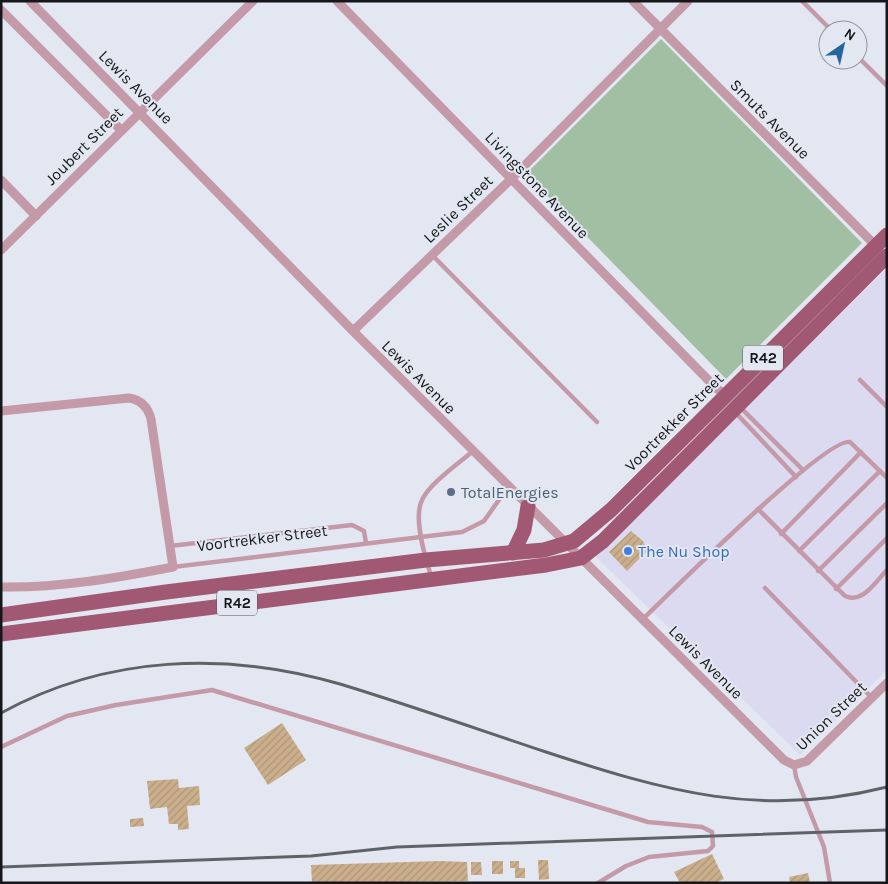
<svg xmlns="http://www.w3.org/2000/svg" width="888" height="884" font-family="Karla,sans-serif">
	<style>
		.commercial { fill: #dcdaf0 }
		.grass { fill: #a1bfa3 }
		.building { fill: url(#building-hatch) }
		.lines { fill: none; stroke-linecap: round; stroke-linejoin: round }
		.service { stroke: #c49aa8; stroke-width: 4.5 }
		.minor { stroke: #c49aa8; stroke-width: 9 }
		.primary { stroke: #a15973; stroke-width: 15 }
		.rail { stroke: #5f6267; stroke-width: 3 }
		.service-dot { fill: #5c6f8a; stroke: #e3e7f1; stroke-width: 2 }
		.shop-dot { fill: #3f7fe0; stroke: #e3e7f1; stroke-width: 2 }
		.labels { text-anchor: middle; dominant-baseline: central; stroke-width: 4; stroke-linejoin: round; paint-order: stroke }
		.shield { fill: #e3e7f1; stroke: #53555a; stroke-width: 1 }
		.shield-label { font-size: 15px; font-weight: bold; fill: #15171a }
		.street-label { font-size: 16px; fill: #15171a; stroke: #e3e7f1 }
		.service-label { font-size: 16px; fill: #4e5e75; stroke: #e3e7f1; text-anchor: start }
		.shop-label { font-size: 16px; fill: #366cbe; stroke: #e3e7f1; text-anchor: start }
	</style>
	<defs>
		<pattern id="building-hatch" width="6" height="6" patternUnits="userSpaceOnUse" patternTransform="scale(1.25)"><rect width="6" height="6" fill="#cbaf8c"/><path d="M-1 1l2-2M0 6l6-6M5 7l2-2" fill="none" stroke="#ad9678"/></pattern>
	</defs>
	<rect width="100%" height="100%" fill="#e3e7f1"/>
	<polygon class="commercial" points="887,268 887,670 800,755 596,557"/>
	<polygon class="grass" points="661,39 862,243 726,379 526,174"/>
	<g class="building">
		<polygon points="631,531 643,541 647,551 627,571 609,552"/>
		<polygon points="282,723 306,760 268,785 244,748"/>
		<polygon points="178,779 179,788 199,786 200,805 187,806 189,829 178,830 178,824 169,824 167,807 150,809 147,781"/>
		<polygon points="143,818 144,826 130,827 130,819"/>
		<polygon points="712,854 724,879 715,883 680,883 674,872"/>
		<polygon points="538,860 548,860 549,879 539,880"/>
		<polygon points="440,861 467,862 468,881 312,883 311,865"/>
		<rect x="492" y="861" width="11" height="13"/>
		<polygon points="510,861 519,861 519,868 525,868 525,878 515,878 515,868 510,868"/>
		<polygon points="471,862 481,862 482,875 471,875"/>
		<polygon points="808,873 810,883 790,883 789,877"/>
	</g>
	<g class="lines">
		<g class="service">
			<polyline points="802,1 831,30"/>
			<polyline points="858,57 887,86"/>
			<polyline points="432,255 597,422"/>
			<polyline points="860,380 887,407"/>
			<polyline points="740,407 803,470"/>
			<polyline points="735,412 796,477"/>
			<path d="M758 509 845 596C863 604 875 582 887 570"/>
			<polyline points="781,534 861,452"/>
			<polyline points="170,546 352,525 364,531 366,543"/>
			<polyline points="799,551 880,471"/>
			<polyline points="173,567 462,532 484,521 508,487"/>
			<polyline points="818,571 887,503"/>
			<path d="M431 576C425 557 413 518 422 500 430 483 458 464 473 451"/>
			<polyline points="765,588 872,698"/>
			<polyline points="836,589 887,538"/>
			<path d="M643 619C668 595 827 436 850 442L887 478"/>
			<polyline points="1,747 67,716 116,705 212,690 648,822 702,827 712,832 713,846 708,851 649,857 626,866 598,883"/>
			<polyline points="794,765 796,777 824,847 830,883"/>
		</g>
		<g class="minor">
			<polyline points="30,1 353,331 784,760 794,765 807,761 887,683"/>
			<polyline points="337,1 717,389 727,395"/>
			<polyline points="633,1 878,248"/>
			<polyline points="1,10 121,130"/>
			<polyline points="1,180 36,216"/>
			<polyline points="1,250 253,1"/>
			<polyline points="353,331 510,180 688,1"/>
			<path d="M1 411 129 398C141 400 148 407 151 419L173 567C116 578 59 588 1 587"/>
		</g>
		<g class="primary">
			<polyline points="513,553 524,530 528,506"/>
			<polyline points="1,615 166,592 426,560 544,550 574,541 611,510 887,235"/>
			<polyline points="1,634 546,565 581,558 603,541 887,256"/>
		</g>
		<g class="rail">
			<path d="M1 713C107 655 226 651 340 684 409 705 477 729 546 752 665 791 761 819 887 787"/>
			<polyline points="1,867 311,856 397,847 887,830"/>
		</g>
	</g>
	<circle class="service-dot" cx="451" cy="492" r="5"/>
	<circle class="shop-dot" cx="628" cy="551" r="5"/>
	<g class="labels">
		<g class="shield">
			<rect x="743" y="345.5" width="40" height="25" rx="4"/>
			<rect x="217" y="590.5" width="40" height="25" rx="4"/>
		</g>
		<g class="shield-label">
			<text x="763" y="358">R42</text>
			<text x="237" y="603">R42</text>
		</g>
		<g class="street-label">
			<text transform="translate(136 87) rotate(45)">Lewis Avenue</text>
			<text transform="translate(770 119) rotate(45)">Smuts Avenue</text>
			<text transform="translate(84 146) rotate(-45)">Joubert Street</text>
			<text transform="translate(537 185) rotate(46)">Livingstone Avenue</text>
			<text transform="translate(458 209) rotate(-44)">Leslie Street</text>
			<text transform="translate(419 377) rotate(45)">Lewis Avenue</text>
			<text transform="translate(674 422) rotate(-45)">Voortrekker Street</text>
			<text transform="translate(262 538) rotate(-7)">Voortrekker Street</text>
			<text transform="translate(706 662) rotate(45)">Lewis Avenue</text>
			<text transform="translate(831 716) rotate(-44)">Union Street</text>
		</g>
		<g class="service-label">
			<text x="461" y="492">TotalEnergies</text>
		</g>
		<g class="shop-label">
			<text x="638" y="551">The Nu Shop</text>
		</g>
	</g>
	<rect width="888" height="884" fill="none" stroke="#15171a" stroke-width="5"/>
	<g transform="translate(843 45) rotate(34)"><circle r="24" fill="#e3e7f1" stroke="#91949b"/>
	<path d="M0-4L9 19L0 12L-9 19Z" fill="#24669b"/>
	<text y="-8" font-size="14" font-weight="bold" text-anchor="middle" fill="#15171a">N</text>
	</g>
</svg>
